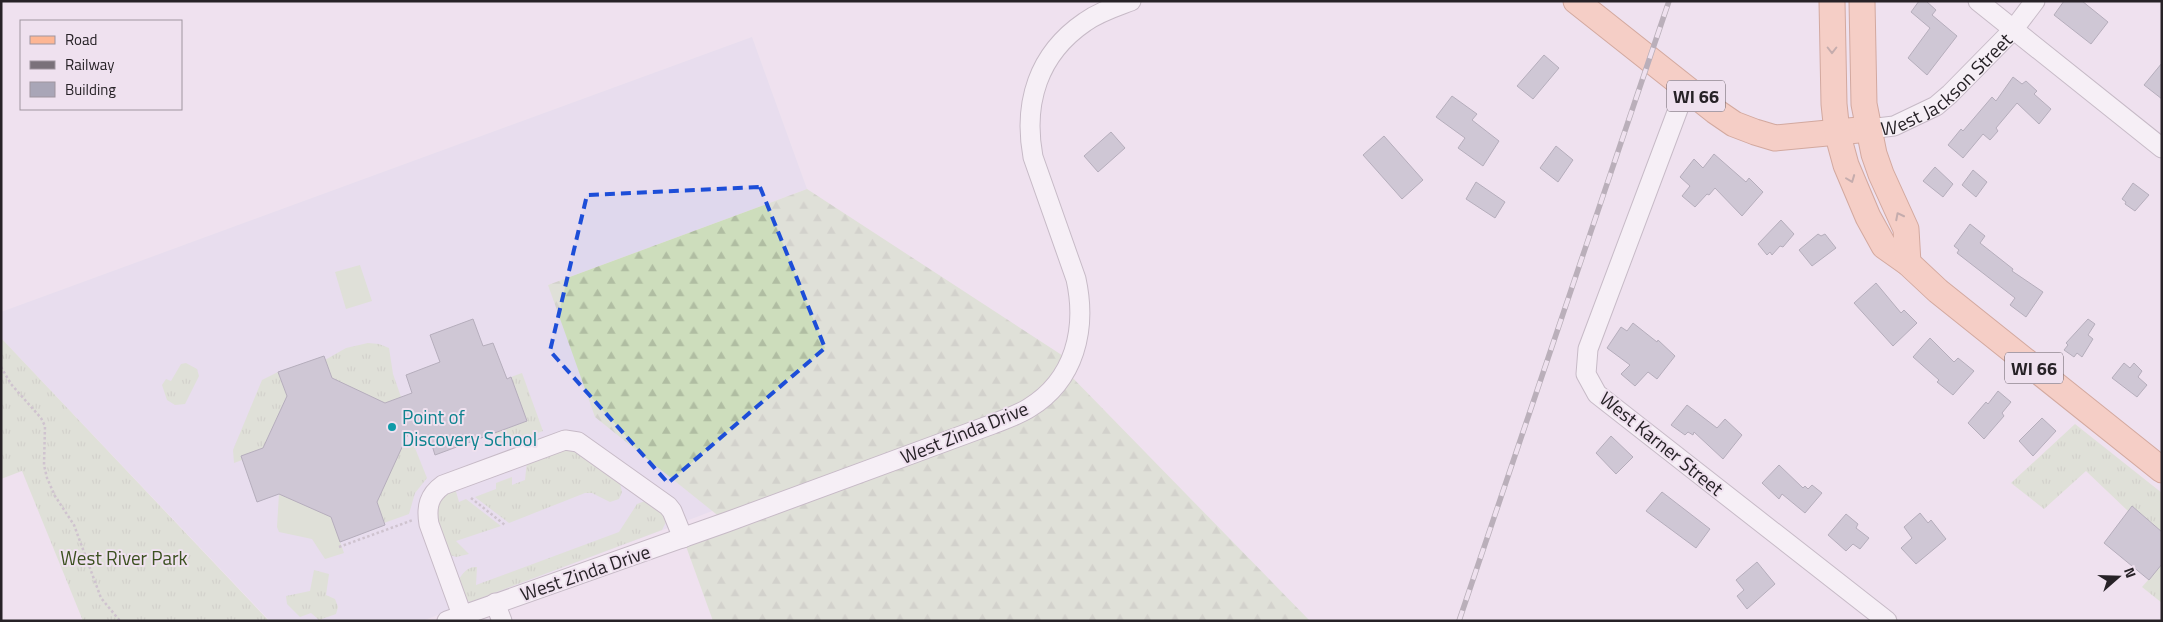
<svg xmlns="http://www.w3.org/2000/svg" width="2163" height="622" font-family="'Titillium Web',sans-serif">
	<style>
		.education { fill: #dfd8ed }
		.grass { fill: url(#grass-tufts) }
		.forest { fill: url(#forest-firs) }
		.garden { fill: #cdddbc }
		.building { fill: #a9a6b7; stroke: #6f6d7d }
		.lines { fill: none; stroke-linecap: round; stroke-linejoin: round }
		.minor-casing { stroke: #978a97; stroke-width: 21 }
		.major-casing { stroke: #b1633f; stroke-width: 27 }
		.path { stroke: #a89da8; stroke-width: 2.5; stroke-dasharray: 2.5 2.5; stroke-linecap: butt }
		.minor { stroke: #fff; stroke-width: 19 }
		.major { stroke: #fdb694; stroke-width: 25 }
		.rail-casing { stroke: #7a717a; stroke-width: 5.5 }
		.rail { stroke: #efe1ef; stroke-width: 4; stroke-dasharray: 11; stroke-linecap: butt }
		.oneway { stroke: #926c5e }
		.marked { fill: none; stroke: #1d4ed8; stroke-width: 4; stroke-dasharray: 10 6; stroke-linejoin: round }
		.culture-dot { fill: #0f9aa8; stroke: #efe1ef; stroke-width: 2 }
		.labels { text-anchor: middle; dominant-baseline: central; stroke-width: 4; stroke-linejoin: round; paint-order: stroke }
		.shield { fill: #efe1ef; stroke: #635b63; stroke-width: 1 }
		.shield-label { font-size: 18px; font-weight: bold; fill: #272227 }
		.street-label { font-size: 19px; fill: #272227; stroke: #efe1ef }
		.culture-label { font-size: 19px; fill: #0d838f; stroke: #efe1ef; text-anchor: start }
		.park-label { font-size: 19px; fill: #3c5120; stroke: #efe1ef }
	</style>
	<defs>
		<pattern id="grass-tufts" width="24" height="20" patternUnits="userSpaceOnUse" patternTransform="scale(1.25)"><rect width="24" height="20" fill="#cdddbc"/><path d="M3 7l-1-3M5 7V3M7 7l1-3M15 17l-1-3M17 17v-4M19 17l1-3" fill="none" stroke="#b0bda2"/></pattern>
		<pattern id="forest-firs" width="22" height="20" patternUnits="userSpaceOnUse" patternTransform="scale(1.25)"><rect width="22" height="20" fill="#cdddbc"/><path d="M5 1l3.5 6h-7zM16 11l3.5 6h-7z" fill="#b0bda2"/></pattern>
	</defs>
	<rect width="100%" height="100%" fill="#efe1ef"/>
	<polygon class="education" points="752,37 807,189 548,285 715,510 422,621 270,621 1,338 1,312"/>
	<g class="grass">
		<polygon points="1,338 269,621 83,621 22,471 1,479"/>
		<polygon points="368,343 379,344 389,348 393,374 401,397 385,403 332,378 325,360 346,348"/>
		<polygon points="186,363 197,369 199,376 185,404 175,405 167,400 162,385 166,379 171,381 181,364"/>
		<polygon points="278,372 287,396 263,448 241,456 242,460 234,463 233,450 262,380"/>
		<polygon points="522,373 543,431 500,447 495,433 527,421 511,377"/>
		<polygon points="2075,424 2162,493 2162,532 2132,506 2128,511 2086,471 2044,509 2011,483"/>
		<polygon points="413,443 427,478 415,493 409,514 384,523 377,502 401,448"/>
		<polygon points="569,446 620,483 622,492 619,499 610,502 592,493 585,493 509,523 475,497 496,489 496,483 512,477 512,485 525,480 527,461"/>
		<polygon points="455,488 459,502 466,499 501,526 456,541 469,554 456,557 447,554 433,515 442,494"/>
		<path d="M645 501 662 509 667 520 662 530 470 602 467 601 458 582C461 574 468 566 477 567L476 585 619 532 637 504Z"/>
		<polygon points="2162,564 2162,603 2142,587"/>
		<polygon points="314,570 329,574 326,595 335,599 338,607 336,614 319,620 311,613 300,617 287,604 286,596 310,591"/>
	</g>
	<polygon class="forest" points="807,189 1071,361 1065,370 1310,621 713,621 683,538 726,522 595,417 548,285"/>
	<g class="garden">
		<polygon points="360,265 372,301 346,309 335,272"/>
		<polygon points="279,494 331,517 344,553 325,559 312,539 279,532 277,527"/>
	</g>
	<g class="building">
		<polygon points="1919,1 1926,1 1936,10 1932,15 1957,36 1927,75 1908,58 1930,28 1911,12"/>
		<polygon points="2064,1 2082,1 2108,22 2091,44 2054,15"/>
		<polygon points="1544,55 1559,68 1533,99 1517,86"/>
		<polygon points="2162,63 2162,99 2144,85"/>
		<polygon points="2013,77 2022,84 2026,81 2037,91 2034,94 2051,109 2039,124 2017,103 1996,128 1998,131 1990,140 1983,134 1963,158 1948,145 1961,129 1963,131 1992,97 1996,101"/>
		<polygon points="1452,96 1477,114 1472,120 1499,141 1483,166 1458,148 1465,138 1436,117"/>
		<polygon points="1111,132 1125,148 1098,172 1084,156"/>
		<polygon points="1384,136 1423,180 1402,199 1363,155"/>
		<polygon points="1556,146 1573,160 1558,182 1540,168"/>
		<polygon points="1714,154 1746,182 1749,178 1763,192 1742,216 1715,188 1709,195 1707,194 1695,207 1682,196 1690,186 1680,177 1694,159 1703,168"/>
		<polygon points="1935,167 1953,184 1943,197 1923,181"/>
		<polygon points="1973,170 1987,182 1976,197 1962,185"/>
		<polygon points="1476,182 1505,202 1495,218 1466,199"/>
		<polygon points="2133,183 2149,195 2135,211 2125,204 2126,202 2122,199"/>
		<polygon points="1781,220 1794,234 1783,247 1780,246 1772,255 1770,252 1767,255 1758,244"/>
		<polygon points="1970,224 1985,236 1980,243 2013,269 2012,271 2043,292 2026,317 2010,305 2015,298 1957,253 1959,250 1954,246"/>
		<polygon points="1818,234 1821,236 1825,234 1836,248 1812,266 1799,250"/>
		<polygon points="1876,283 1901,313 1904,310 1917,323 1893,346 1854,303"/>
		<polygon points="473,319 483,346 493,343 507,379 511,377 527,421 435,455 431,442 415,447 409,432 377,502 385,525 340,542 331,517 279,494 257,502 241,456 263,448 287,396 278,372 324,356 332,378 385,403 412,393 406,375 440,362 430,335"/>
		<polygon points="2088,319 2095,324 2088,335 2093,339 2082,357 2077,353 2074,357 2064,350 2068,345 2066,343"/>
		<polygon points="1633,323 1657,342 1658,340 1675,356 1657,379 1648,372 1635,386 1621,374 1630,365 1607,348 1621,327 1627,331"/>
		<polygon points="1930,338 1954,362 1958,358 1974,371 1953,395 1937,382 1939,380 1913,357"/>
		<polygon points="2124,363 2130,368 2134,363 2142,371 2138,377 2147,385 2137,397 2112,378"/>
		<polygon points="1998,391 2011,402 2002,413 2004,416 1984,439 1968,423 1986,402 1988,404"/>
		<polygon points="1687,405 1717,428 1725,419 1742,435 1723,459 1694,432 1693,435 1688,432 1685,435 1671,425"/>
		<polygon points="2042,418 2056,431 2033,456 2019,441"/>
		<polygon points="1611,436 1633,457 1616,474 1596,453"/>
		<polygon points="1779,465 1803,488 1805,486 1808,489 1812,485 1822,493 1805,513 1782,494 1779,499 1762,483"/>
		<polygon points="1662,492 1710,529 1696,548 1646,511"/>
		<polygon points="2132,506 2162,532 2162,564 2149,580 2104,543"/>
		<polygon points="1920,513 1928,523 1931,520 1946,539 1916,564 1901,548 1912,538 1904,527"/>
		<polygon points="1846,514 1858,524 1856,528 1869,538 1860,549 1853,544 1846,551 1828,535"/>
		<polygon points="1757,562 1775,584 1747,609 1737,596 1744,590 1736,580"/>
	</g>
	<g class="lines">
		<defs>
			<g id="minor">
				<polyline points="1978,1 2162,148"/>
				<polyline points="1686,88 1588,349 1586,374 1597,394 1887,621"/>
				<path id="s1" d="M1869 129 1894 126 1936 106 1950 94 2013 30 2035 1"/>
				<polyline points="495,603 502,621"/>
				<path d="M462 615 429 524C426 507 429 495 443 485L565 440 578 442 668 506 672 511 683 538"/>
				<path d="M447 621 727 522 993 424C1005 419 1018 415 1029 408 1075 380 1087 329 1076 279L1033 157C1023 103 1038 54 1085 22 1099 12 1115 7 1131 1"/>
			</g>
			<g id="major">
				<polyline points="1576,1 1715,111 1734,124 1755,132 1775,138 1869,129"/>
				<polyline points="1832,1 1834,104 1837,132 1846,165 1868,217 1884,246 1908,263 1938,291 2162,470"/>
				<polyline points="1862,1 1864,104 1874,154 1881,174 1906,229 1908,263"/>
			</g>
		</defs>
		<use href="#minor" class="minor-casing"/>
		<use href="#major" class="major-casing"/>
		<g class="path">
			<polyline points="1,367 11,384 41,418 45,426 44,465 47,478 55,496 74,525 101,598 120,621"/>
			<polyline points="471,498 505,525"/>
			<polyline points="339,547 413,520"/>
		</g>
		<use href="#minor" class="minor"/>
		<use href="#major" class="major"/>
		<defs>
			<polyline id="rail" points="1459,621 1669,1"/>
		</defs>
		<use href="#rail" class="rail-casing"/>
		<use href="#rail" class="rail"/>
	</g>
	<defs><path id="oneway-chevron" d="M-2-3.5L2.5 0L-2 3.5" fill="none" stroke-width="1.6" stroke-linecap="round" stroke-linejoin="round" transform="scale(1.25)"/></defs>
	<g class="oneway">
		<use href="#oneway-chevron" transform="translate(1832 50) rotate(90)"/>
		<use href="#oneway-chevron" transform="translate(1851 179) rotate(69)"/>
		<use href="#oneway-chevron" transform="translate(1899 216) rotate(-117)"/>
	</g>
	<path d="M0 0H2163V622H0ZM760 187 825 348 668 483 550 351 587 195Z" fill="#efe1ef" fill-opacity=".55" fill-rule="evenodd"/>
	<path class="marked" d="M760 187 825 348 668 483 550 351 587 195Z"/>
	<circle class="culture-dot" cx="392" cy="427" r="5"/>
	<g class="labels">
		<g class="shield">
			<rect x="1667" y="80.5" width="58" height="31" rx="4"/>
			<rect x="2005" y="352.5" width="58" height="31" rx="4"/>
		</g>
		<g class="shield-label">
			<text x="1696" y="96">WI 66</text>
			<text x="2034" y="368">WI 66</text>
		</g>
		<g class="street-label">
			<text stroke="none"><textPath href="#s1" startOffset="92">West Jackson Street</textPath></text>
			<text transform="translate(964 432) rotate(-22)">West Zinda Drive</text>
			<text transform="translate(1662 443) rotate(39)">West Karner Street</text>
			<text transform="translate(585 572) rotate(-19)">West Zinda Drive</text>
		</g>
		<g class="culture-label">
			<text x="402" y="416">Point of<tspan x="402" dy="22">Discovery School</tspan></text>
		</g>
		<g class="park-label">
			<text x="124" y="557">West River Park</text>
		</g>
	</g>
	<rect width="2163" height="622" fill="none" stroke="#272227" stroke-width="5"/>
	<rect x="20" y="20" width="162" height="90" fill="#efe1ef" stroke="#9f959f"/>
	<rect x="30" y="36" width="25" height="8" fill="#fdb694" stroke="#9f959f"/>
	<text x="65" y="45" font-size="15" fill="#272227">Road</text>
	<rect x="30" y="61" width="25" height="8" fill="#7a717a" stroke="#9f959f"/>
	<text x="65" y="70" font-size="15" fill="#272227">Railway</text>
	<rect x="30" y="82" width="25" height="15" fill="#a9a6b7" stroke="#9f959f"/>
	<text x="65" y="95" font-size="15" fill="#272227">Building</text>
	<g transform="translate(2118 577) rotate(70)" stroke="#efe1ef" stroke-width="4" paint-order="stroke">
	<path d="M0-4L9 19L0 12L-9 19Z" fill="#272227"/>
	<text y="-8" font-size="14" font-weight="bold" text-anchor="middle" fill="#272227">N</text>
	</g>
</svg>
